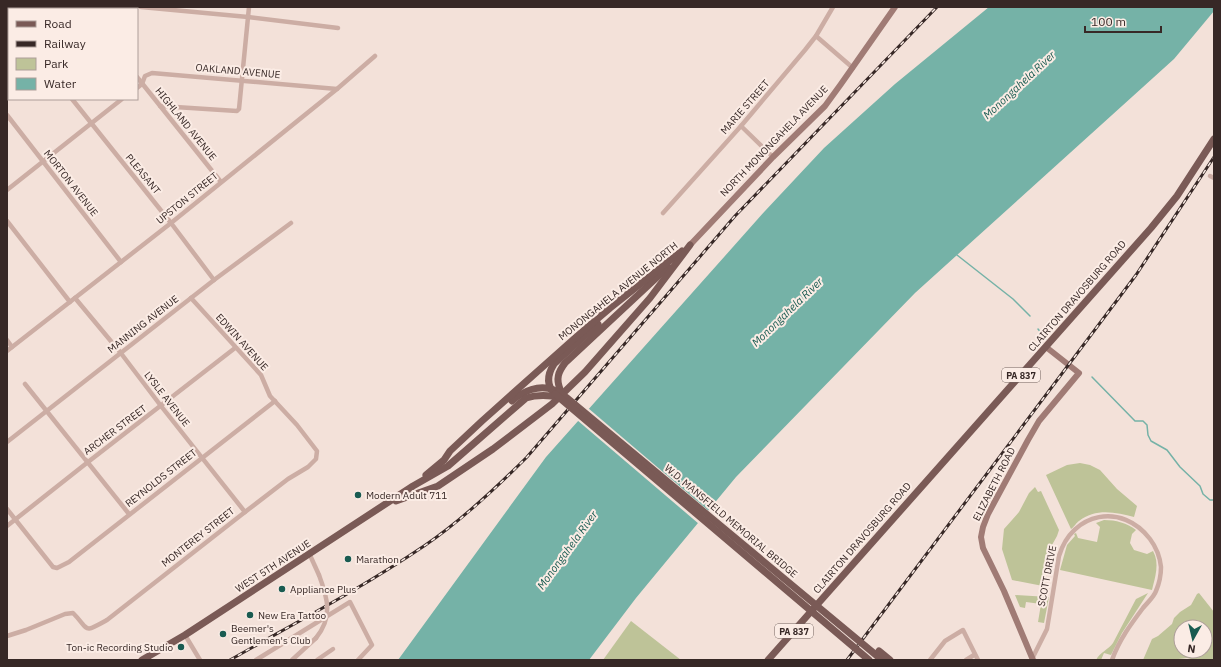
<svg xmlns="http://www.w3.org/2000/svg" width="1221" height="667" font-family="'IBM Plex Sans',sans-serif">
	<style>
		.green { fill: #bec398; fill-rule: evenodd }
		.water { fill: #75b2a7 }
		.pier { fill: #f3e1d9 }
		.lines { fill: none; stroke-linecap: round; stroke-linejoin: round }
		.stream { stroke: #75b2a7; stroke-width: 1.5 }
		.minor { stroke: #ccada4; stroke-width: 4.5 }
		.secondary { stroke: #a07b75; stroke-width: 6 }
		.primary { stroke: #7a5a56; stroke-width: 7 }
		.rail-casing { stroke: #372826; stroke-width: 3 }
		.rail { stroke: #fbece5; stroke-width: 1.5; stroke-dasharray: 4.5; stroke-linecap: butt }
		.minor-bridge { stroke: #ccada4; stroke-width: 4.5 }
		.primary-bridge { stroke: #7a5a56; stroke-width: 7 }
		.poi-dot { fill: #195b51; stroke: #fbece5; stroke-width: 1.5 }
		.labels { text-anchor: middle; dominant-baseline: central; stroke-width: 4; stroke-linejoin: round; paint-order: stroke }
		.shield { fill: #fbece5; stroke: #72635f; stroke-width: 1 }
		.shield-label { font-size: 9px; font-weight: bold; fill: #372826 }
		.street-label { font-size: 10px; fill: #372826; stroke: #fbece5 }
		.poi-label { font-size: 10px; fill: #372826; stroke: #fbece5; text-anchor: start }
		.water-label { font-size: 11px; font-style: italic; fill: #195b51; stroke: #fbece5 }
	</style>
	<rect width="100%" height="100%" fill="#f3e1d9"/>
	<g class="green">
		<path d="M1080 463 1090 465 1100 470 1117 489 1137 506 1134 517C1116 512 1095 508 1079 521 1076 523 1075 526 1071 529L1046 475 1067 465Z"/>
		<polygon points="1035,487 1038,492 1041,491 1059,530 1057,536 1052,545 1043,586 1012,580 1002,549 1004,529 1019,512 1029,493"/>
		<path d="M1104 520C1116 520 1127 523 1136 530L1132 534 1130 543 1134 550 1147 554 1153 551C1160 563 1155 578 1152 590L1060 570 1067 545 1075 536 1074 534 1076 533 1078 538 1097 542 1100 527 1096 523Z"/>
		<path d="M1148 593 1122 633 1111 655 1104 653 1101 660H1096C1100 652 1108 650 1113 643L1136 599Z"/>
		<path d="M1199 593 1214 612V660H1195L1187 658 1170 660H1143L1152 639 1158 636 1172 624 1174 618 1180 612 1191 605 1197 594ZM1181 627H1205V651H1181Z"/>
		<polygon points="1015,595 1049,597 1044,623 1038,622 1041,604 1026,602 1025,608 1020,607"/>
		<polygon points="631,621 681,660 603,660"/>
	</g>
	<polygon class="water" points="989,7 1214,7 1214,11 1174,59 915,293 736,477 636,598 589,660 398,660 546,457 765,211 824,148 895,84"/>
	<polygon class="pier" points="588,408 710,512 699,524 577,420"/>
	<g class="lines">
		<g class="stream">
			<polyline points="957,255 1013,299 1030,316"/>
			<polyline points="1038,329 1046,339"/>
			<polyline points="1092,377 1135,421 1143,421 1147,425 1148,435 1151,441 1167,450 1180,467 1200,486 1203,494 1210,500 1214,500"/>
		</g>
		<g class="minor">
			<polyline points="81,7 82,9"/>
			<polyline points="141,7 248,17 338,28"/>
			<polyline points="52,9 54,7"/>
			<polyline points="816,36 853,68"/>
			<polyline points="7,44 9,43"/>
			<polyline points="137,77 221,182"/>
			<polyline points="137,88 142,84 145,76 152,73 337,89"/>
			<polyline points="72,99 171,223 214,280"/>
			<polyline points="160,106 237,111 239,109 249,7"/>
			<polyline points="7,115 121,262"/>
			<polyline points="741,126 773,157"/>
			<polyline points="1210,176 1214,178"/>
			<polyline points="7,190 122,99"/>
			<polyline points="663,213 741,126 805,50 816,36 833,7"/>
			<polyline points="7,221 70,302"/>
			<polyline points="75,298 120,352 161,406 245,512"/>
			<polyline points="7,340 12,347"/>
			<polyline points="7,351 171,223 337,89 375,56"/>
			<polyline points="25,384 129,514"/>
			<polyline points="7,442 214,280 291,223"/>
			<polyline points="7,509 53,567 57,568 69,562 275,401"/>
			<polyline points="7,526 88,462 235,348"/>
			<polyline points="309,553 319,575"/>
			<polyline points="185,635 200,660"/>
			<path d="M7 636 26 630 65 614 73 613C90 630 82 634 107 620L245 512 288 479 308 467 316 459 317 451 297 425 270 396 261 375 191 298"/>
			<path d="M1032 659 1047 629 1059 556C1072 512 1122 502 1150 539 1156 547 1160 557 1161 567 1161 575 1159 584 1156 591 1154 597 1147 603 1143 608 1131 624 1119 640 1112 660"/>
			<polyline points="256,660 350,602 372,645 358,660"/>
			<polyline points="292,660 316,638"/>
			<polyline points="317,660 333,649"/>
			<polyline points="930,660 945,641 963,630 978,660"/>
			<polyline points="966,660 974,655"/>
		</g>
		<g class="secondary">
			<polyline points="690,245 773,157 825,106 841,84 895,7"/>
			<polyline points="1033,660 1004,591 983,548 981,537 983,527 988,514 1028,440 1039,421 1079,373 1046,347"/>
		</g>
		<g class="primary">
			<path d="M560 389C556 379 558 372 565 363L668 267"/>
			<path d="M555 394C546 385 547 375 554 364L598 324"/>
			<path d="M512 401C523 391 539 384 554 390"/>
			<polyline points="426,475 444,460 450,451 482,421 575,338 610,308 682,251"/>
			<polyline points="396,501 438,486 493,449 552,404 585,372 650,298 690,245"/>
			<path d="M142 660 185 635 413 486 448 466 526 398C535 395 543 395 552 396"/>
			<polyline points="768,660 1151,228 1177,196 1214,139"/>
		</g>
		<defs>
			<g id="rail">
				<path d="M230 660C295 623 362 588 424 546 461 521 495 489 527 457L735 216 937 7"/>
				<polyline points="847,660 1136,275 1214,157"/>
			</g>
		</defs>
		<use href="#rail" class="rail-casing"/>
		<use href="#rail" class="rail"/>
		<path class="minor-bridge" d="M316 638C333 617 328 599 319 575"/>
		<g class="primary-bridge">
			<polyline points="558,392 567,398 882,660"/>
			<polyline points="555,394 869,660"/>
			<polyline points="879,651 890,660"/>
		</g>
	</g>
	<g class="poi-dot">
		<circle cx="358" cy="495" r="4"/>
		<circle cx="348" cy="559" r="4"/>
		<circle cx="282" cy="589" r="4"/>
		<circle cx="250" cy="615" r="4"/>
		<circle cx="223" cy="634" r="4"/>
		<circle cx="181" cy="647" r="4"/>
	</g>
	<g class="labels">
		<g class="shield">
			<rect x="1002" y="368" width="38" height="14" rx="3"/>
			<rect x="775" y="624" width="38" height="14" rx="3"/>
		</g>
		<g class="shield-label">
			<text x="1021" y="375">PA 837</text>
			<text x="794" y="631">PA 837</text>
		</g>
		<g class="street-label">
			<text transform="translate(238 71) rotate(5)">OAKLAND AVENUE</text>
			<text transform="translate(745 107) rotate(-49)">MARIE STREET</text>
			<text transform="translate(186 124) rotate(51)">HIGHLAND AVENUE</text>
			<text transform="translate(774 141) rotate(-46)">NORTH MONONGAHELA AVENUE</text>
			<text transform="translate(143 174) rotate(51)">PLEASANT</text>
			<text transform="translate(71 183) rotate(52)">MORTON AVENUE</text>
			<text transform="translate(187 198) rotate(-39)">UPSTON STREET</text>
			<text transform="translate(618 291) rotate(-39)">MONONGAHELA AVENUE NORTH</text>
			<text transform="translate(1077 296) rotate(-49)">CLAIRTON DRAVOSBURG ROAD</text>
			<text transform="translate(143 324) rotate(-38)">MANNING AVENUE</text>
			<text transform="translate(242 342) rotate(48)">EDWIN AVENUE</text>
			<text transform="translate(167 399) rotate(52)">LYSLE AVENUE</text>
			<text transform="translate(115 430) rotate(-37)">ARCHER STREET</text>
			<text transform="translate(161 478) rotate(-38)">REYNOLDS STREET</text>
			<text transform="translate(994 484) rotate(-63)">ELIZABETH ROAD</text>
			<text transform="translate(731 521) rotate(40)">W.D. MANSFIELD MEMORIAL BRIDGE</text>
			<text transform="translate(198 537) rotate(-38)">MONTEREY STREET</text>
			<text transform="translate(862 538) rotate(-49)">CLAIRTON DRAVOSBURG ROAD</text>
			<text transform="translate(273 566) rotate(-33)">WEST 5TH AVENUE</text>
			<text transform="translate(1047 576) rotate(-79)">SCOTT DRIVE</text>
		</g>
		<g class="poi-label">
			<text x="366" y="495">Modern Adult 711</text>
			<text x="356" y="559">Marathon</text>
			<text x="290" y="589">Appliance Plus</text>
			<text x="258" y="615">New Era Tattoo</text>
			<text x="231" y="628">Beemer's<tspan x="231" dy="12">Gentlemen's Club</tspan></text>
			<text x="173" y="647" text-anchor="end">Ton-ic Recording Studio</text>
		</g>
		<g class="water-label">
			<text transform="translate(1019 85) rotate(-43)">Monongahela River</text>
			<text transform="translate(787 312) rotate(-44)">Monongahela River</text>
			<text transform="translate(567 550) rotate(-54)">Monongahela River</text>
		</g>
	</g>
	<rect width="1221" height="667" fill="none" stroke="#372826" stroke-width="16"/>
	<rect x="8" y="8" width="130" height="92" fill="#fbece5" stroke="#ad9e99"/>
	<rect x="16" y="21" width="20" height="6" fill="#7a5a56" stroke="#ad9e99"/>
	<text x="44" y="28" font-size="12" fill="#372826">Road</text>
	<rect x="16" y="41" width="20" height="6" fill="#372826" stroke="#ad9e99"/>
	<text x="44" y="48" font-size="12" fill="#372826">Railway</text>
	<rect x="16" y="58" width="20" height="12" fill="#bec398" stroke="#ad9e99"/>
	<text x="44" y="68" font-size="12" fill="#372826">Park</text>
	<rect x="16" y="78" width="20" height="12" fill="#75b2a7" stroke="#ad9e99"/>
	<text x="44" y="88" font-size="12" fill="#372826">Water</text>
	<g transform="translate(1193 639) rotate(188)"><circle r="19" fill="#fbece5" stroke="#ad9e99"/>
	<path d="M0-3L7 15L0 10L-7 15Z" fill="#195b51"/>
	<text y="-6" font-size="11" font-weight="bold" text-anchor="middle" fill="#372826">N</text>
	</g>
	<path d="M1085 26v6h76v-6" fill="none" stroke="#372826" stroke-width="2"/>
	<text x="1091" y="26" font-size="12" fill="#372826" stroke="#fbece5" stroke-width="3" paint-order="stroke">100 m</text>
</svg>
